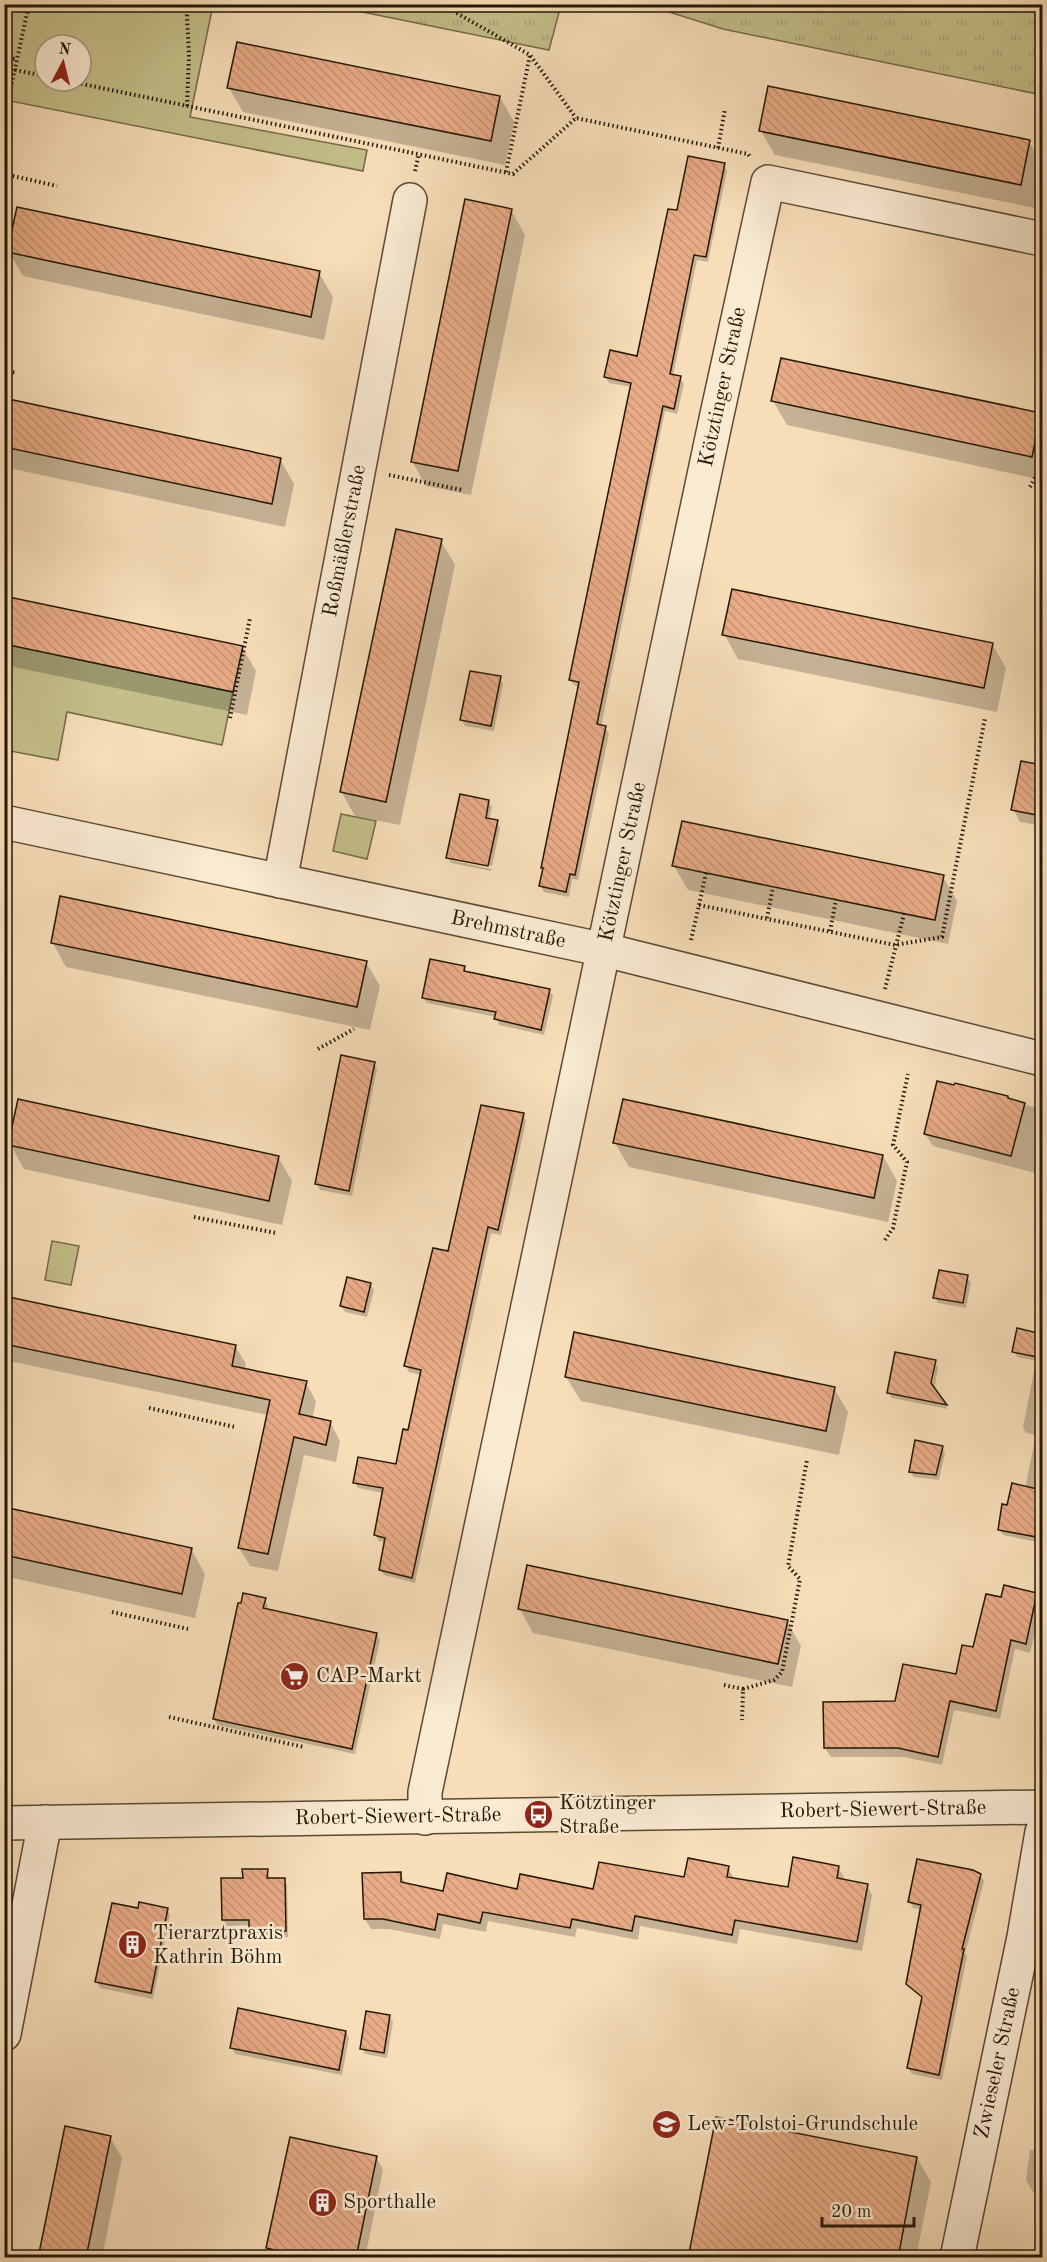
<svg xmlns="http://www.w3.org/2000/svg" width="1047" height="2262" font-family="'Old Standard TT',serif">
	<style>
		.grass { fill: url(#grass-tufts); stroke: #746b48; stroke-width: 1.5 }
		.green { fill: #c4bf8a; stroke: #746b48; stroke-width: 1.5; fill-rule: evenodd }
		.shadow { fill: #0003; fill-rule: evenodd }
		.building { fill: url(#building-back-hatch); stroke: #241706; stroke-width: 1.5 }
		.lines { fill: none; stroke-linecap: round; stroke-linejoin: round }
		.minor-casing { stroke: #594933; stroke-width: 36 }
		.path { stroke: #241706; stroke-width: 4; stroke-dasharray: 1.5 3; stroke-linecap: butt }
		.minor { stroke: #faead2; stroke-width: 33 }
		.labels { text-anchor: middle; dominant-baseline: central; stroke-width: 5; stroke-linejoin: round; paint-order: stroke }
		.street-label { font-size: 21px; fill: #241706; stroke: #faead2 }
		.poi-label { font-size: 21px; fill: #241706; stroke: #faead2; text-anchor: start }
	</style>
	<defs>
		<pattern id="grass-tufts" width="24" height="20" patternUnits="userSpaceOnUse" patternTransform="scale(1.5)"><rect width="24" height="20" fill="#c4bf8a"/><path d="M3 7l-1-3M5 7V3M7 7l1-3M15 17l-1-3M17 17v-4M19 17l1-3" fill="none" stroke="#a8a376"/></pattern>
		<pattern id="building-back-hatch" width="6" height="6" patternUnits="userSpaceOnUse" patternTransform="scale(1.5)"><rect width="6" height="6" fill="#e8ab86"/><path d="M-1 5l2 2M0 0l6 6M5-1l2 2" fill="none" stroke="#c79272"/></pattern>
	</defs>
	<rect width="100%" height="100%" fill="#f7deb9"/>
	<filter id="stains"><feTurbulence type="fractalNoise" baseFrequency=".00333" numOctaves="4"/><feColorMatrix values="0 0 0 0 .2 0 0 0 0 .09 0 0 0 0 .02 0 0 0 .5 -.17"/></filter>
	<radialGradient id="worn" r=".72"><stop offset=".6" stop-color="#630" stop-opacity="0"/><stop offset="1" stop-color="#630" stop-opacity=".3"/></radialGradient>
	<g class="grass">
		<polygon points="328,5 561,5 549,50"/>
		<polygon points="647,5 1042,5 1042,95 723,29"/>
	</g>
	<g class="green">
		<path d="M4 5H213L190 117 367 150 363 171 5 100ZM45 45H81V81H45Z"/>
		<polygon points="4,644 233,692 222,745 67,712 58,760 5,750"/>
		<polygon points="341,814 376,821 367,859 333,851"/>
		<polygon points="52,1241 79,1246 71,1285 45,1280"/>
	</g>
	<g class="shadow">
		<polygon points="229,88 500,97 514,122 505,165 243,112"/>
		<polygon points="761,131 1029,142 1042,164 1035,208 775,155"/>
		<polygon points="724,165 727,171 708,262 697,260 673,376 680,378 684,384 677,414 665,411 601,727 605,728 609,734 578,880 572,879 569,897 544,892 541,886 544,870 542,867 579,687 574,685 570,680 632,387 609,383 605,377 638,357 678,212"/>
		<polygon points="511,210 525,235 471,495 426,486 412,461"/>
		<polygon points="9,252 319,273 333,297 324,340 23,276"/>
		<polygon points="4,400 280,459 294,484 285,527 4,467"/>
		<polygon points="773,401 1040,415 1042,419 1042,480 787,425"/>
		<polygon points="441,541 455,565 400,825 355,816 341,791"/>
		<polygon points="4,597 242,647 256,671 247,715 4,665"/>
		<polygon points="724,634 992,644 1006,668 997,712 738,659"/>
		<polygon points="500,678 503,684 494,731 465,726 462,720"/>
		<polygon points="1022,762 1042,767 1042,826 1020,822 1013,809"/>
		<polygon points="488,802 492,807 489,820 497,822 500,828 492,866 450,857 450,860 492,869 491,871 451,863 448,857"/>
		<polygon points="674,866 943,877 957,901 948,944 688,890"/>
		<polygon points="52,942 366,962 380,986 370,1030 66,967"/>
		<polygon points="464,968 467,973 549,990 553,996 544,1035 499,1025 496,1017 427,1003 423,997"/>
		<polygon points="374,1063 377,1069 352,1196 320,1190 317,1184"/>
		<polygon points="1009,1101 1042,1109 1042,1175 933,1146 925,1134"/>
		<polygon points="523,1115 526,1121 501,1235 491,1233 415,1583 384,1575 380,1570 385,1542 379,1541 375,1535 383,1493 358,1488 355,1482 397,1466 409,1432 422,1375 409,1372 406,1366 449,1253"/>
		<polygon points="615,1143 883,1156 897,1181 888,1222 629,1167"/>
		<polygon points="10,1144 278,1157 292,1181 282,1225 24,1169"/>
		<polygon points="967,1277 971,1283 966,1308 938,1303 935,1297"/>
		<polygon points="370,1284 374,1290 367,1317 345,1312 341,1306"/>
		<polygon points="4,1298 235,1346 246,1364 245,1370 306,1383 316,1401 312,1419 330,1422 340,1441 336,1462 304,1455 278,1571 250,1566 239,1548 268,1415 4,1360"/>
		<polygon points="1018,1330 1042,1335 1042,1543 1003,1535 999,1529 1008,1507 1025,1488 1036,1435 1026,1433 1023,1427 1036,1361 1017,1357 1014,1351"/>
		<path d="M935 1362 938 1368 934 1389 948 1409 892 1398 888 1392ZM933 1365H936L931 1391 928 1390Z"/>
		<polygon points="566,1377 834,1388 848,1412 839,1455 581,1401"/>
		<polygon points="942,1447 945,1453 939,1480 914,1477 910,1471"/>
		<polygon points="4,1509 191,1549 205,1574 195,1618 4,1576"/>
		<polygon points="265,1600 268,1606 267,1610 376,1634 380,1640 355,1754 218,1725 214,1719"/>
		<polygon points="1033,1607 1039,1616 1030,1653 1015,1649 1000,1719 954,1710 942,1765 904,1757 831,1757 825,1748 825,1704 896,1702 957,1676 975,1649"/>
		<polygon points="519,1608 787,1621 801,1646 792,1687 533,1633"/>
		<polygon points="728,1867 734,1879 789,1889 838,1867 844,1877 843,1880 867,1885 872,1895 862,1951 740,1929 737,1944 640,1926 638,1940 577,1928 575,1937 488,1921 486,1932 443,1924 440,1939 389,1929 371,1929 365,1919 400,1873 406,1885 444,1893 595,1891 686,1879"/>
		<polygon points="267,1870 270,1879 284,1880 287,1885 288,1937 254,1938 251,1932 250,1925 226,1926 223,1920 244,1880"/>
		<polygon points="980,1875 984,1881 965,1954 967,1956 942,2080 912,2074 908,2068 923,1999 911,1990 927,2002 929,2000 907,1984 922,1910 913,1908 910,1902"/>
		<polygon points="167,1909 170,1915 153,1999 100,1988 97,1982"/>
		<polygon points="389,2016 393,2022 387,2058 365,2054 362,2048"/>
		<polygon points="346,2032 349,2038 342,2075 235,2054 232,2048"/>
		<polygon points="110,2137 122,2158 102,2258 39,2258"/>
		<polygon points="1036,2137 1042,2138 1042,2193 1033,2192 1026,2180 1030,2150 1034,2150"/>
		<polygon points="376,2157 383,2170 365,2258 273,2258 267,2248"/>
		<polygon points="917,2158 931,2182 916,2258 690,2258"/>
		<polygon points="1007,2256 1042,2257 1042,2258 1007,2258"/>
	</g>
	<g class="building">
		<polygon points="237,42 500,96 491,141 227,88"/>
		<polygon points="768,86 1030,140 1021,185 759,131"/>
		<polygon points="688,156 725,163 706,257 694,255 670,374 681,376 674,409 663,406 597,724 606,726 575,875 570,874 566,892 539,886 543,868 541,868 579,682 569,680 631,383 604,377 610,350 637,356 668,209 677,210"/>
		<polygon points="465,199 512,209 458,471 411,462"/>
		<polygon points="17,207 320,271 311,317 7,252"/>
		<polygon points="781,358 1041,413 1032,457 771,401"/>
		<polygon points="4,398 281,458 272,504 4,447"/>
		<polygon points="396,529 442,539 386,802 340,792"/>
		<polygon points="732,589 993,643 984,688 722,635"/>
		<polygon points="4,596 243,646 233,692 4,644"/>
		<polygon points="470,671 501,676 491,726 460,720"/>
		<polygon points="1021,761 1042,765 1042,816 1011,810"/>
		<polygon points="460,794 489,800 486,818 498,820 488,866 446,858"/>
		<polygon points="682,821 944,875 935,920 672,866"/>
		<polygon points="60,896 367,961 357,1007 51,943"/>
		<polygon points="430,959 465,966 464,971 550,989 541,1030 494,1019 496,1012 422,998"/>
		<polygon points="341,1055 375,1062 349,1191 315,1184"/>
		<polygon points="937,1081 954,1085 955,1083 1008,1096 1008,1098 1025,1103 1011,1156 924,1134"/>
		<polygon points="18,1099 279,1156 269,1201 8,1145"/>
		<polygon points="623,1099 883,1155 874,1198 613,1143"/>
		<polygon points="481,1105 524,1113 498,1230 488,1227 412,1578 379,1570 385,1538 374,1535 383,1488 353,1483 358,1457 396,1464 403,1429 408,1430 421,1370 404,1366 433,1248 448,1251"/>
		<polygon points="939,1270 968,1275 963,1303 933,1298"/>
		<polygon points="347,1277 371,1283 364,1312 340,1306"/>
		<polygon points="4,1296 236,1345 232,1366 307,1381 299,1414 331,1421 326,1445 294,1437 268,1554 238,1548 270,1400 4,1344"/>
		<polygon points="1017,1328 1042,1334 1042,1358 1012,1352"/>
		<polygon points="574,1332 835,1387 826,1431 565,1377"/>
		<polygon points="895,1352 936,1360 931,1383 947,1405 887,1393"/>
		<polygon points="915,1440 943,1446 936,1475 909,1472"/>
		<polygon points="1012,1483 1042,1490 1042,1538 998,1530 1002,1504 1007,1505"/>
		<polygon points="4,1507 192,1548 182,1594 4,1555"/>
		<polygon points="527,1565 788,1620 778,1664 518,1609"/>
		<polygon points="1004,1585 1037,1593 1026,1644 1011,1640 996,1711 950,1701 938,1757 898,1748 824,1748 823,1702 895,1701 903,1664 956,1674 962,1645 973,1647 986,1594 1001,1597"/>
		<polygon points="243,1593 266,1598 263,1608 377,1633 352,1749 213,1719 238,1603 241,1603"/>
		<polygon points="793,1857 839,1866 837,1878 868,1884 857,1942 735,1920 732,1935 635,1916 632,1931 572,1919 570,1928 483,1912 480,1923 438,1914 435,1930 383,1919 364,1919 362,1873 401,1872 401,1882 443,1891 447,1873 517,1889 520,1874 593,1889 599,1862 684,1877 688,1858 729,1866 727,1877 788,1887"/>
		<polygon points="917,1859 973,1870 981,1874 962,1949 964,1949 939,2075 907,2068 922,1997 906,1984 921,1905 908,1902"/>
		<polygon points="242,1869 268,1869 267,1878 285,1878 286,1931 249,1932 249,1920 222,1920 221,1878 243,1878"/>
		<polygon points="139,1902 168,1908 151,1993 95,1982 112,1903 138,1908"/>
		<polygon points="238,2008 346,2031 339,2070 230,2048"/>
		<polygon points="366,2011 390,2015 384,2053 360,2049"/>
		<polygon points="716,2117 917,2157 898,2258 688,2258"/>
		<polygon points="65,2126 111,2136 86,2258 38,2258"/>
		<polygon points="290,2137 377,2156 356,2258 310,2258 266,2248"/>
	</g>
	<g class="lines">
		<defs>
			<g id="minor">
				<polyline points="4,822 605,950 1042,1059"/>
				<polyline points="280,881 410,200"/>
				<polyline points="425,1818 425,1792 716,419 768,182 1042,239"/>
				<polyline points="4,1823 1042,1807"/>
				<polyline points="4,2034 45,1822"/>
				<polyline points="957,2258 1024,1937 1042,1832"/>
			</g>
		</defs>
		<use href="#minor" class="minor-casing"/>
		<g class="path">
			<polyline points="441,4 530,55 576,118"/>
			<polyline points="4,58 17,59"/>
			<polyline points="15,70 45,76"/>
			<polyline points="68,81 513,174 576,118 748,154 750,157"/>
			<polyline points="187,106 189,54 187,16 190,4"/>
			<polyline points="4,119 29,4"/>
			<polyline points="718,148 725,109"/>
			<polyline points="415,171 419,154"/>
			<polyline points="506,172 530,55"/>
			<polyline points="4,174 57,186"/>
			<polyline points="1041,207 1042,197"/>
			<polyline points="4,371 17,373"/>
			<polyline points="389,475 462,490"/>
			<polyline points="1030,487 1038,472 1042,450"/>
			<polyline points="230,718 250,618"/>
			<polyline points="699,905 706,873"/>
			<polyline points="767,918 773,887"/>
			<polyline points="830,931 836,900"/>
			<polyline points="691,940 699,905 895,945 942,937 985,718"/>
			<polyline points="885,989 904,914"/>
			<polyline points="318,1049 354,1029"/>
			<polyline points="194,1217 276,1233"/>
			<polyline points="885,1240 893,1228 907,1162 893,1145 908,1074"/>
			<polyline points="149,1408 235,1427"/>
			<polyline points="112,1612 188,1629"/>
			<polyline points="724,1685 743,1689 742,1720"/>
			<polyline points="743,1689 774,1680 782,1672 800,1579 788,1566 807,1460"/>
			<polyline points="169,1717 304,1747"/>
		</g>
		<use href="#minor" class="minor"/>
	</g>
	<defs>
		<symbol id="supermarket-disc" viewBox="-11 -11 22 22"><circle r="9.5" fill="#8f2418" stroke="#faead2"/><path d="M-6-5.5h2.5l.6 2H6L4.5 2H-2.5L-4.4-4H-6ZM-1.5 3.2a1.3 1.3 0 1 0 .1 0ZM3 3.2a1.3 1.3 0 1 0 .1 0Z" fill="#fff"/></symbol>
		<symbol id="bus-disc" viewBox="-11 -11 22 22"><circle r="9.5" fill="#8f2418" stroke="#faead2"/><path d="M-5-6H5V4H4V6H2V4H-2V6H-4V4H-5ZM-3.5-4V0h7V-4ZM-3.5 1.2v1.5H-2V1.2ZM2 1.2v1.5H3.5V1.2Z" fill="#fff"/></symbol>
		<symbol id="building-disc" viewBox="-11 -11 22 22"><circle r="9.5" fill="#8f2418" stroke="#faead2"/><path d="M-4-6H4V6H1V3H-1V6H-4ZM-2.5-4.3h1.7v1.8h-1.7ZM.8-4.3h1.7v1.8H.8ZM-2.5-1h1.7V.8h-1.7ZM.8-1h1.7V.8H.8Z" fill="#fff"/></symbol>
		<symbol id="school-disc" viewBox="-11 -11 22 22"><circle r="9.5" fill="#8f2418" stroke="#faead2"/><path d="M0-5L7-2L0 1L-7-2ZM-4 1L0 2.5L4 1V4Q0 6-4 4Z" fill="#fff"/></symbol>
	</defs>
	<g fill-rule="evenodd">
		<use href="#supermarket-disc" x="278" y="1660" width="33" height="33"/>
		<use href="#bus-disc" x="522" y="1798" width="33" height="33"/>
		<use href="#building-disc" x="116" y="1928" width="33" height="33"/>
		<use href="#school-disc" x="650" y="2108" width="33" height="33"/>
		<use href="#building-disc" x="306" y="2186" width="33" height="33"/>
	</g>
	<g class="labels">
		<g class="street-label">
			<text transform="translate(723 387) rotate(-78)">Kötztinger Straße</text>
			<text transform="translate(345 541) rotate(-79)">Roßmäßlerstraße</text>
			<text transform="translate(623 862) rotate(-78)">Kötztinger Straße</text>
			<text transform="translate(508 930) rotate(12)">Brehmstraße</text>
			<text transform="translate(883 1810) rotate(-1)">Robert-Siewert-Straße</text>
			<text transform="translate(398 1817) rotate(-1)">Robert-Siewert-Straße</text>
			<text transform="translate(998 2063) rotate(-78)">Zwieseler Straße</text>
		</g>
		<g class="poi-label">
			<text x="316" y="1676">CAP-Markt</text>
			<text x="559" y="1803">Kötztinger<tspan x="559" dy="24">Straße</tspan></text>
			<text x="153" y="1933">Tierarztpraxis<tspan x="153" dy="24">Kathrin Böhm</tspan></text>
			<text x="687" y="2124">Lew-Tolstoi-Grundschule</text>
			<text x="343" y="2202">Sporthalle</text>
		</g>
	</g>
	<rect width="1047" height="2262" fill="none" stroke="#f7deb9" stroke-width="24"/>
	<rect x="6" y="6" width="1035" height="2250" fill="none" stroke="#241706" stroke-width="3"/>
	<rect x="12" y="12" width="1023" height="2238" fill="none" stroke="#241706" stroke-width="1.5"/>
	<g transform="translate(63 63) rotate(7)"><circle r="28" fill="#faead2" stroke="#a49680" stroke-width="1.5"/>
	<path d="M0-4.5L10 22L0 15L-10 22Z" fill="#8f2418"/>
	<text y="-9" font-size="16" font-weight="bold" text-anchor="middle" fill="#241706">N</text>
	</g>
	<path d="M822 2217v9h92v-9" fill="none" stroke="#241706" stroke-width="3"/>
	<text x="831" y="2217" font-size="18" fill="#241706" stroke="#faead2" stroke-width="4.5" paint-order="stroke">20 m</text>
	<rect width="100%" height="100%" filter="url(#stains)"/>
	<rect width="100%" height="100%" fill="url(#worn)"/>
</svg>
